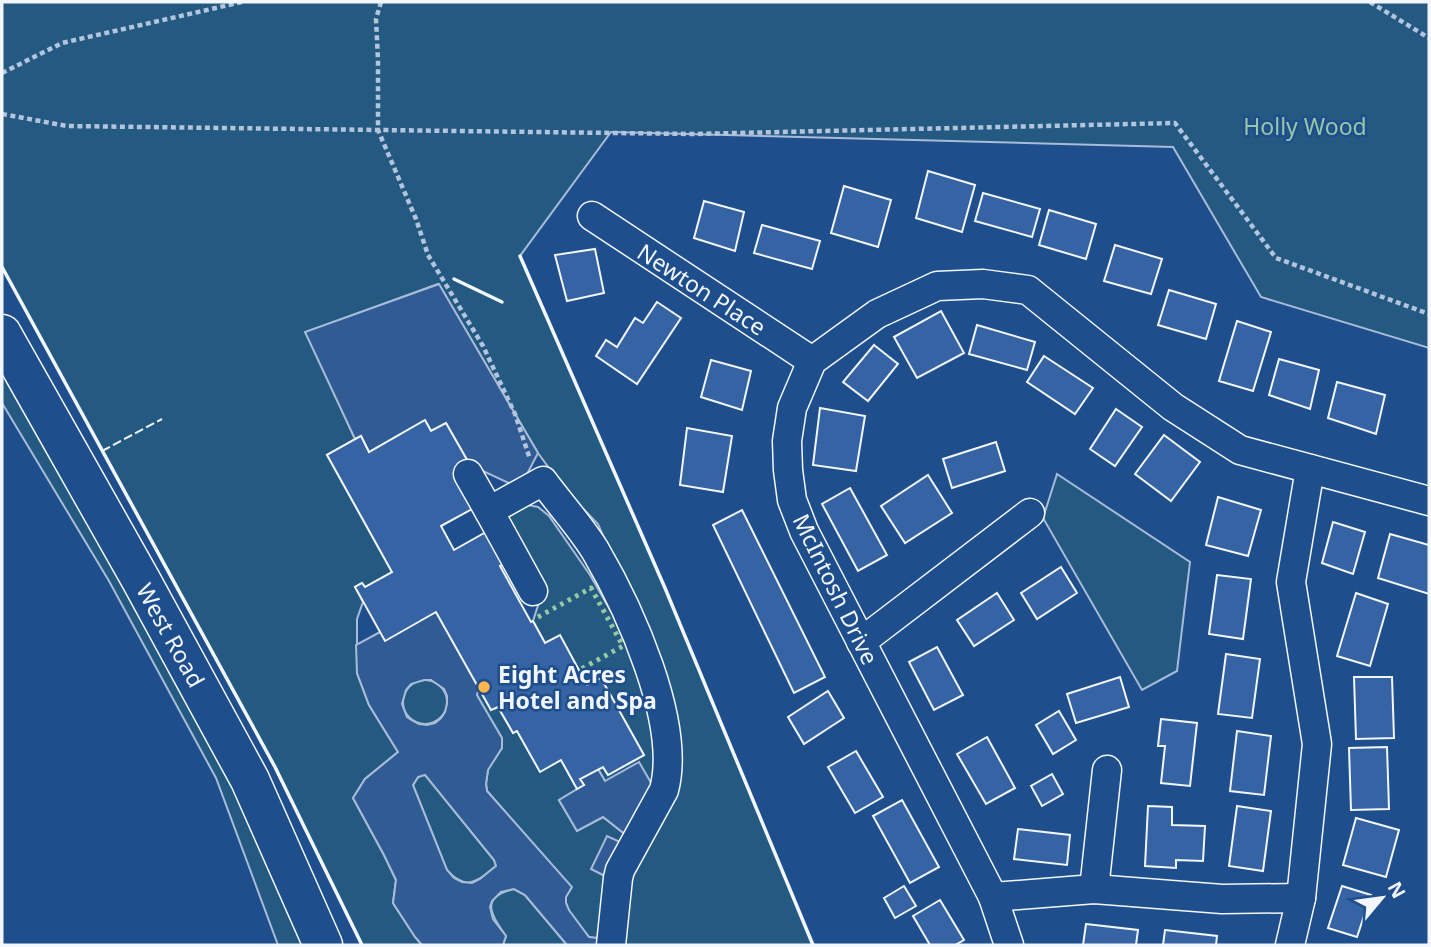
<svg xmlns="http://www.w3.org/2000/svg" width="1431" height="947" font-family="'Noto Sans',sans-serif">
	<style>
		.green { fill: #245a82; stroke: #a8bbd7; stroke-width: 2 }
		.parking { fill: #305b95; stroke: #a8bbd7; stroke-width: 2; fill-rule: evenodd }
		.building { fill: #3563a3; stroke: #f2f6ff; stroke-width: 2 }
		.lines { fill: none; stroke-linecap: round; stroke-linejoin: round }
		.minor-casing { stroke: #f2f6ff; stroke-width: 31 }
		.highway-casing { stroke: #f2f6ff; stroke-width: 41 }
		.path { stroke: #b3c4dc; stroke-width: 4.5; stroke-dasharray: 5 3.5; stroke-linecap: butt }
		.minor { stroke: #1f4e8c; stroke-width: 28 }
		.highway { stroke: #1f4e8c; stroke-width: 38 }
		.hedge { stroke: #97c8a6; stroke-width: 5; stroke-dasharray: 3.5 5; stroke-linecap: butt }
		.fence { stroke: #f2f6ff; stroke-width: 2; stroke-dasharray: 9 3.5; stroke-linecap: butt }
		.wall { stroke: #f2f6ff; stroke-width: 3.5 }
		.poi-dot { fill: #ffb74d; stroke: #1f4e8c; stroke-width: 2.5 }
		.labels { text-anchor: middle; dominant-baseline: central; stroke-width: 5; stroke-linejoin: round; paint-order: stroke }
		.park-label { font-size: 23px; fill: #97c8a6; stroke: #1f4e8c }
		.street-label { font-size: 23px; fill: #f2f6ff; stroke: #1f4e8c }
		.poi-label { font-size: 23px; font-weight: bold; fill: #f2f6ff; stroke: #1f4e8c; text-anchor: start }
	</style>
	<rect width="100%" height="100%" fill="#1f4e8c"/>
	<g class="green">
		<polygon points="2,2 1429,2 1429,348 1261,297 1173,147 611,132 520,256 665,588 813,945 624,945 627,887 667,803 632,601 598,524 565,490 538,453 438,284 306,332 355,439 327,455 392,572 365,587 362,583 355,587 363,602 357,619 357,673 369,705 398,752 365,779 353,798 384,855 396,880 393,903 415,937 422,945 362,945 275,767 2,267"/>
		<polygon points="2,356 231,775 306,945 278,945 216,778 109,581 2,403"/>
		<polygon points="1057,474 1190,562 1177,671 1142,690 1043,518"/>
		<polygon points="528,505 538,507 549,516 590,575 636,655 660,761 654,788 605,781 598,769 603,767 608,775 644,755 601,678 587,685 560,636 545,643 533,621 543,590 503,518"/>
		<circle cx="425" cy="702" r="22"/>
		<path d="M479 688 491 710 498 707 513 733 517 731 540 771 561 760 577 789 559 800 577 831 603 817 627 836 592 869 607 877 599 938H594L589 937C582 928 563 909 566 897 567 894 570 891 571 887L487 791 486 784 488 769 502 748V738L476 695Z"/>
		<path d="M425 774 494 860 496 866C478 881 466 892 447 870L413 785 418 777Z"/>
		<path d="M514 889 525 895 567 945H503L506 936C490 914 480 897 514 889Z"/>
	</g>
	<g class="parking">
		<polygon points="439,284 538,453 526,476 511,484 470,465 446,423 431,431 425,420 369,452 361,436 355,439 305,332"/>
		<path d="M436 612 479 688 477 695 502 738V748L488 770 486 784 487 791 572 887 566 897V903L569 910 589 937 598 938 601 945H567L525 895 514 889 501 892 492 901 490 907 493 919 506 936 503 945H422L415 937 393 903 396 880 384 855 353 798 365 779 398 752 369 705 357 673 356 645 380 632ZM424 680H431L444 689 447 696V704L445 712 441 718 435 723 427 725 419 724 413 721 407 717 402 704 406 690 411 684ZM425 775 494 860 496 866 480 879 472 883 462 882 454 878 447 870 413 785 418 777Z"/>
		<polygon points="639,762 654,788 627,887 591,869 607,836 622,843 626,835 603,817 577,831 559,800 584,785 580,779 598,769 605,781"/>
	</g>
	<g class="building">
		<polygon points="928,171 975,185 962,232 916,218"/>
		<polygon points="844,186 891,200 878,247 831,233"/>
		<polygon points="983,193 1040,209 1032,237 975,221"/>
		<polygon points="704,201 744,212 735,251 694,238"/>
		<polygon points="1049,210 1096,224 1086,259 1039,245"/>
		<polygon points="762,225 820,241 812,269 754,253"/>
		<polygon points="1115,245 1162,259 1151,294 1104,281"/>
		<polygon points="595,249 604,293 567,301 555,255"/>
		<polygon points="1169,290 1216,304 1206,339 1158,325"/>
		<polygon points="657,302 681,318 637,384 596,356 606,340 617,347 635,318 643,323"/>
		<polygon points="941,311 964,353 917,378 894,337"/>
		<polygon points="1237,321 1271,332 1253,391 1219,381"/>
		<polygon points="977,325 1035,342 1027,370 969,354"/>
		<polygon points="874,345 898,364 868,401 843,382"/>
		<polygon points="1044,356 1093,388 1075,414 1027,382"/>
		<polygon points="1279,359 1319,370 1310,409 1269,395"/>
		<polygon points="711,360 751,371 742,410 701,397"/>
		<polygon points="1337,382 1385,395 1376,434 1328,418"/>
		<polygon points="820,408 865,416 856,471 813,465"/>
		<polygon points="1116,409 1142,427 1115,466 1090,449"/>
		<polygon points="425,420 431,431 446,423 470,465 474,508 441,526 454,550 486,532 504,564 500,566 531,622 533,621 545,643 560,635 587,685 601,678 644,755 608,775 603,767 580,779 584,785 577,789 561,760 540,772 517,731 513,733 498,707 491,710 436,612 385,641 355,587 362,583 365,587 392,572 327,455 361,436 369,452"/>
		<polygon points="687,428 732,436 723,492 680,485"/>
		<polygon points="1164,435 1200,462 1171,501 1135,474"/>
		<polygon points="996,442 1005,471 952,488 943,459"/>
		<polygon points="928,475 952,513 905,543 881,506"/>
		<polygon points="850,488 887,555 858,571 822,504"/>
		<polygon points="1218,497 1261,510 1248,556 1206,545"/>
		<polygon points="742,510 825,677 794,693 713,525"/>
		<polygon points="1333,522 1365,532 1353,574 1322,563"/>
		<polygon points="1390,534 1429,545 1429,594 1378,578"/>
		<polygon points="1061,567 1077,593 1037,619 1021,593"/>
		<polygon points="1217,575 1251,579 1243,639 1209,634"/>
		<polygon points="997,593 1014,620 974,646 957,620"/>
		<polygon points="1356,593 1388,604 1370,666 1337,656"/>
		<polygon points="937,647 963,695 934,710 909,662"/>
		<polygon points="1226,654 1260,659 1252,718 1218,714"/>
		<polygon points="1120,677 1129,707 1076,723 1067,694"/>
		<polygon points="1354,677 1392,677 1394,738 1356,739"/>
		<polygon points="828,691 844,718 804,744 788,717"/>
		<polygon points="1059,711 1076,740 1053,754 1036,725"/>
		<polygon points="1161,719 1197,723 1190,786 1161,783 1165,746 1158,746"/>
		<polygon points="1237,731 1271,736 1264,795 1230,791"/>
		<polygon points="987,737 1015,788 986,804 957,754"/>
		<polygon points="1387,747 1389,809 1351,810 1349,748"/>
		<polygon points="856,751 883,797 855,813 828,767"/>
		<polygon points="1052,774 1063,794 1042,806 1031,786"/>
		<polygon points="902,800 939,867 910,883 873,816"/>
		<polygon points="1148,806 1172,807 1172,825 1205,826 1203,861 1176,860 1176,868 1145,866"/>
		<polygon points="1237,806 1271,811 1263,871 1229,866"/>
		<polygon points="1356,818 1399,830 1386,877 1343,865"/>
		<polygon points="1018,829 1070,835 1067,865 1014,859"/>
		<polygon points="904,886 916,906 895,918 884,898"/>
		<polygon points="1342,886 1371,895 1357,937 1328,928"/>
		<polygon points="940,900 964,940 955,945 930,945 913,916"/>
		<polygon points="1086,924 1138,930 1136,945 1083,945"/>
		<polygon points="1165,930 1217,936 1216,945 1163,945"/>
	</g>
	<g class="lines">
		<defs>
			<g id="minor">
				<polyline points="592,216 812,361"/>
				<polyline points="468,474 489,511"/>
				<path d="M533 591 489 511 543 481C560 504 580 526 595 550 629 608 682 723 664 790L620 870 618 878 611 945"/>
				<polyline points="861,642 1030,513"/>
				<polyline points="1094,889 1107,770"/>
				<polyline points="993,897 1094,889 1222,899 1301,898"/>
				<polyline points="1009,945 993,897 804,531 792,500 788,470 787,441 792,408 812,361 877,314 937,286 983,284 1028,290 1173,407 1240,450 1429,501"/>
				<polyline points="1290,945 1301,898 1317,744 1291,582 1310,469"/>
			</g>
			<polyline id="highway" points="2,334 141,580 250,780 323,945"/>
		</defs>
		<use href="#minor" class="minor-casing"/>
		<use href="#highway" class="highway-casing"/>
		<g class="path">
			<polyline points="381,2 376,19 378,60 378,130 416,219 428,255 483,346 515,414 530,459"/>
			<polyline points="1370,2 1429,38"/>
			<polyline points="2,73 62,43 242,2"/>
			<polyline points="2,114 67,126 693,134 1175,123 1276,258 1429,314"/>
		</g>
		<use href="#minor" class="minor"/>
		<use href="#highway" class="highway"/>
		<polyline class="hedge" points="538,617 591,588 623,646 581,669"/>
		<polyline class="fence" points="102,451 162,419"/>
		<g class="wall">
			<polyline points="520,256 665,588 813,945"/>
			<polyline points="2,267 275,767 362,945"/>
			<polyline points="454,279 502,302"/>
		</g>
	</g>
	<circle class="poi-dot" cx="484" cy="687" r="7"/>
	<g class="labels">
		<g class="park-label">
			<text x="1305" y="126">Holly Wood</text>
		</g>
		<g class="street-label">
			<text transform="translate(702 289) rotate(33)">Newton Place</text>
			<text transform="translate(836 589) rotate(64)">McIntosh Drive</text>
			<text transform="translate(171 635) rotate(61)">West Road</text>
		</g>
		<g class="poi-label">
			<text x="498" y="674">Eight Acres<tspan x="498" dy="26">Hotel and Spa</tspan></text>
		</g>
	</g>
	<rect width="1431" height="947" fill="none" stroke="#f2f6ff" stroke-width="7"/>
	<g transform="translate(1382 898) rotate(61)" stroke="#1f4e8c" stroke-width="5" paint-order="stroke">
	<path d="M0-5L12 26L0 18L-12 26Z" fill="#f2f6ff"/>
	<text y="-10" font-size="19" font-weight="bold" text-anchor="middle" fill="#f2f6ff">N</text>
	</g>
</svg>
